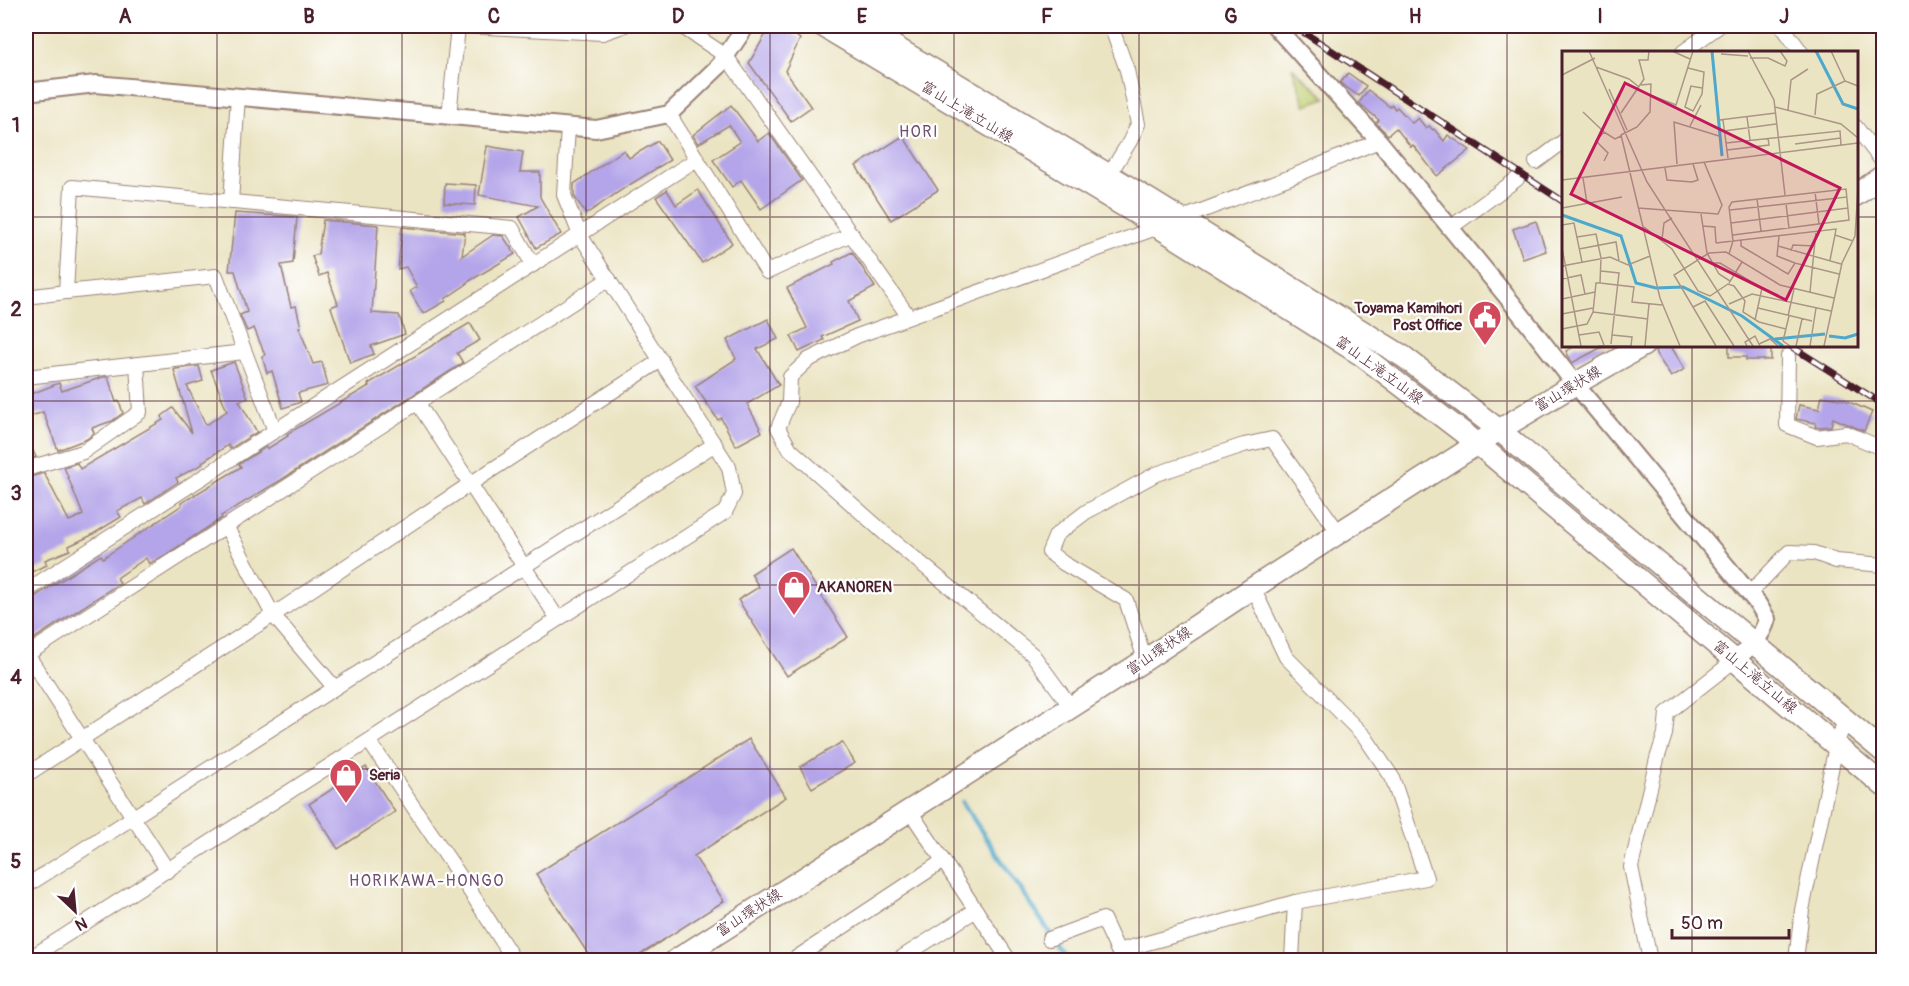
<svg xmlns="http://www.w3.org/2000/svg" width="1909" height="986" font-family="Pangolin,'Klee One',sans-serif">
	<style>
		.green { fill: #bfcd6f; stroke: #84764d; stroke-width: 1.5 }
		.lines { fill: none; stroke-linecap: round; stroke-linejoin: round }
		.stream { stroke: #4da8cb; stroke-width: 4.5 }
		.building { fill: #b4a4e9 }
		.minor-casing { stroke: #9a8277; stroke-width: 16 }
		.tertiary-casing { stroke: #9a8277; stroke-width: 20 }
		.primary-casing { stroke: #9a8277; stroke-width: 24 }
		.minor { stroke: #fff; stroke-width: 14 }
		.tertiary { stroke: #fff; stroke-width: 16 }
		.primary { stroke: #fff; stroke-width: 21 }
		.rail-casing { stroke: #4a1f2b; stroke-width: 7 }
		.rail { stroke: #fff; stroke-width: 4.5; stroke-dasharray: 14; stroke-linecap: butt }
		.grid { fill: none; stroke: #4a1f2b; stroke-width: 1.5; stroke-opacity: 0.55 }
		.labels { text-anchor: middle; dominant-baseline: central; stroke-width: 4.5; stroke-linejoin: round; paint-order: stroke }
		.street-label { font-size: 15px; fill: #4a1f2b; stroke: #fff }
		.poi-label { font-size: 15px; font-weight: bold; fill: #4a1f2b; stroke: #fff; text-anchor: start }
		.neighbourhood-label { font-size: 16px; letter-spacing: 1.5px; fill: #6f4e6e; stroke: #fff }
		.inset-river { fill: none; stroke: #4da8cb; stroke-width: 3 }
		.inset-road { fill: none; stroke: #ab9586; stroke-width: 1.5 }
		.view { fill: #c2185b; fill-opacity: 0.15; stroke: #c2185b; stroke-width: 3 }
		.inset-edge { fill: none; stroke: #4a1f2b; stroke-width: 3 }
		.neatline { fill: none; stroke: #4a1f2b; stroke-width: 2 }
		.grid-label { font-size: 20px; text-anchor: middle; font-weight: bold; fill: #4a1f2b }
	</style>
	<rect width="100%" height="100%" fill="#fff"/>
	<filter id="ink" filterUnits="userSpaceOnUse"><feTurbulence type="fractalNoise" baseFrequency=".0167" numOctaves="2"/><feDisplacementMap in="SourceGraphic" scale="12" xChannelSelector="R" yChannelSelector="G"/><feConvolveMatrix kernelMatrix="1 2 1 2 8 2 1 2 1" color-interpolation-filters="sRGB"/></filter>
	<filter id="wash" filterUnits="userSpaceOnUse"><feTurbulence type="fractalNoise" baseFrequency=".008" numOctaves="4" result="noise"/><feDisplacementMap in="SourceGraphic" scale="24" xChannelSelector="R" yChannelSelector="G"/><feGaussianBlur stdDeviation="1.35" result="paint"/><feColorMatrix in="noise" values="0 0 0 0 0 0 0 0 0 0 0 0 0 0 0 0 0 1.4 0 .05"/><feComposite in="paint" operator="in"/></filter>
	<g filter="url(#wash)">
		<rect width="100%" height="100%" fill="#ebe4c3"/>
		<polygon class="green" points="1292,67 1326,98 1305,105"/>
		<g class="lines">
			<polyline class="stream" points="962,802 1068,960"/>
		</g>
		<g id="blocks">
			<g class="building">
				<polygon points="787,29 800,39 785,71 811,107 791,121 749,63 767,32"/>
				<polygon points="1348,73 1366,86 1359,96 1340,83"/>
				<polygon points="1368,90 1390,107 1392,105 1395,109 1397,107 1412,123 1418,118 1426,128 1429,126 1433,130 1434,129 1444,141 1448,135 1470,150 1437,176 1413,145 1411,147 1396,128 1388,135 1376,123 1379,120 1359,103"/>
				<polygon points="731,105 758,141 769,133 802,180 761,209 741,180 732,187 713,160 740,142 729,125 698,144 693,135"/>
				<polygon points="903,136 938,190 891,220 856,166"/>
				<polygon points="658,141 670,160 626,187 586,214 574,196 574,184 624,150 629,158"/>
				<polygon points="487,146 523,152 520,172 540,172 540,197 561,234 536,248 519,217 538,206 479,195"/>
				<polygon points="445,183 476,185 475,205 444,203"/>
				<polygon points="667,190 676,205 698,190 732,243 702,263 656,197"/>
				<polygon points="235,213 297,217 293,263 281,265 291,307 296,306 301,327 299,327 313,364 322,362 328,385 298,393 301,402 283,408 272,371 267,373 262,356 265,355 254,328 247,331 240,315 247,312 235,271 229,271"/>
				<polygon points="323,220 378,225 372,313 399,315 405,334 371,346 374,354 350,363 331,307 338,304 327,273 319,276 312,256 318,254"/>
				<polygon points="1536,221 1546,251 1523,259 1513,229"/>
				<polygon points="402,227 465,233 462,256 493,235 503,236 515,254 466,283 467,284 445,299 446,301 423,314 410,291 417,287 406,267 398,269"/>
				<polygon points="852,252 875,287 849,301 858,321 822,337 824,340 799,352 791,336 807,328 787,288 834,264 833,262"/>
				<polygon points="768,319 778,339 757,349 779,385 747,404 762,432 736,446 721,418 718,420 695,386 736,359 727,340"/>
				<polygon points="470,323 480,340 457,353 463,363 281,480 221,516 222,518 167,554 149,564 146,558 117,578 120,583 26,644 26,602 101,555 103,558 182,505 181,503 241,467 239,464 266,447 267,449 288,436 287,434 369,386 368,384"/>
				<polygon points="1577,345 1606,345 1572,363 1566,351"/>
				<polygon points="1662,345 1670,345 1685,369 1671,377 1655,352"/>
				<polygon points="1729,345 1767,345 1771,347 1771,360 1746,360 1746,357 1729,357"/>
				<polygon points="234,362 248,398 239,401 257,432 230,449 228,445 202,462 203,464 176,478 178,482 145,504 142,498 117,511 121,517 90,536 69,546 70,550 45,560 47,565 26,574 26,478 44,473 69,521 83,515 64,467 77,463 80,469 163,420 162,416 173,408 192,433 174,370 176,369 199,366 203,381 187,386 206,425 227,411 211,370"/>
				<polygon points="103,377 108,377 116,402 119,401 123,413 112,421 92,428 94,433 87,439 58,450 43,412 26,418 26,396 59,383 62,391"/>
				<polygon points="1822,396 1845,400 1872,412 1864,431 1833,418 1831,426 1820,427 1815,427 1816,423 1796,419 1799,405 1819,409"/>
				<polygon points="26,436 36,457 26,460"/>
				<polygon points="791,548 848,637 787,676 738,600 759,587 751,574"/>
				<polygon points="749,739 786,797 694,856 724,901 632,960 592,960 536,874"/>
				<polygon points="842,742 855,763 812,788 800,767"/>
				<polygon points="366,767 395,812 338,849 309,804"/>
			</g>
		</g>
	</g>
	<g filter="url(#ink)">
		<use href="#blocks" fill-opacity="0" stroke="#9a8277" stroke-width="1.5"/>
		<g class="lines">
			<defs>
				<g id="minor">
					<polyline points="466,26 603,33 623,26"/>
					<polyline points="681,26 726,56 909,317"/>
					<polyline points="1782,26 1801,52"/>
					<polyline points="1683,52 1719,26"/>
					<polyline points="669,114 767,272 852,234"/>
					<polyline points="449,116 458,26"/>
					<polyline points="1856,127 1884,164"/>
					<polyline points="1536,162 1564,141"/>
					<polyline points="1105,181 1130,141 1138,124 1127,70 1111,26"/>
					<polyline points="231,202 238,96"/>
					<polyline points="1450,228 1517,179"/>
					<polyline points="66,292 216,276 275,431"/>
					<polyline points="26,297 66,292 72,187 512,228 533,265"/>
					<polyline points="1788,356 1787,425 1817,437 1846,433 1884,449"/>
					<polyline points="26,377 244,352"/>
					<polyline points="417,402 558,619"/>
					<polyline points="26,469 83,452 140,412 137,364"/>
					<polyline points="226,526 273,615 334,687"/>
					<polyline points="26,591 697,159"/>
					<polyline points="1750,593 1789,552 1814,553 1836,561 1884,565"/>
					<polyline points="27,654 168,871"/>
					<polyline points="26,655 609,279"/>
					<polyline points="1145,660 1126,600 1063,563 1049,552 1056,535 1086,512 1156,474 1244,445 1272,439 1339,533"/>
					<polyline points="1071,707 1033,655 890,538 790,449 778,428 789,402 790,377 808,360 857,336 1159,227 1288,178 1379,141"/>
					<polyline points="369,741 472,894 514,960"/>
					<polyline points="26,775 273,615 470,484 661,360"/>
					<polyline points="910,811 1009,960"/>
					<polyline points="26,886 715,444"/>
					<polyline points="1049,939 1103,919 1118,951 1295,902 1426,878 1392,777 1365,737 1286,657 1253,588"/>
					<polyline points="27,960 725,512 734,494 729,467 580,235 564,195 568,127"/>
					<polyline points="793,960 943,861"/>
					<polyline points="898,960 976,910"/>
					<polyline points="1292,960 1295,902"/>
					<polyline points="1650,960 1631,867 1657,759 1665,734 1667,713 1735,660"/>
					<polyline points="1796,960 1802,910 1836,746 1845,720"/>
				</g>
				<g id="tertiary">
					<path d="M1275 26 1379 141 1512 303 1575 384 1758 604 1767 619C1762 638 1749 648 1735 660"/>
					<polyline points="26,92 96,84 596,129 669,114 719,66 746,26"/>
				</g>
				<g id="primary">
					<polyline points="823,26 1159,227 1360,354 1478,444 1884,786"/>
					<polyline points="860,26 1109,175 1404,357 1499,430 1884,752"/>
					<polyline points="1856,195 1884,175"/>
					<polyline points="676,960 1145,660 1253,588 1499,430 1575,384 1644,345"/>
				</g>
			</defs>
			<use href="#minor" class="minor-casing"/>
			<use href="#tertiary" class="tertiary-casing"/>
			<use href="#primary" class="primary-casing"/>
			<use href="#minor" class="minor"/>
			<use href="#tertiary" class="tertiary"/>
			<use href="#primary" class="primary"/>
			<defs>
				<g id="rail">
					<polyline points="1294,26 1564,202"/>
					<polyline points="1789,345 1884,405"/>
				</g>
			</defs>
			<use href="#rail" class="rail-casing"/>
			<use href="#rail" class="rail"/>
		</g>
	</g>
	<path class="grid" d="M217 26V960M402 26V960M586 26V960M770 26V960M954 26V960M1139 26V960M1323 26V960M1507 26V960M1692 26V52M26 217H1564M1856 217H1884M1692 345V960M26 401H1884M26 585H1884M26 769H1884"/>
	<defs>
		<symbol id="civic-pin" viewBox="-11 -11 22 30"><path d="M0 17L-7.5 6A9.5 9.5 0 1 1 7.5 6Z" fill="#d1495b" stroke="#fff"/><path d="M-.6-6.5H3V-4.5H.6V-3L4-1V1h2V6H-6V1h2V-1L-.6-3ZM-1.2 2.5V6h2.4V2.5Z" fill="#fff"/></symbol>
		<symbol id="shop-pin" viewBox="-11 -11 22 30"><path d="M0 17L-7.5 6A9.5 9.5 0 1 1 7.5 6Z" fill="#d1495b" stroke="#fff"/><path d="M-5-2.5h2.3a2.7 3.5 0 0 1 5.4 0H5L5.5 6h-11ZM-1.5-2.5h3a1.5 2.3 0 0 0-3 0Z" fill="#fff"/></symbol>
	</defs>
	<g fill-rule="evenodd">
		<use href="#civic-pin" x="1466" y="298" width="38" height="52"/>
		<use href="#shop-pin" x="775" y="568" width="38" height="52"/>
		<use href="#shop-pin" x="327" y="756" width="38" height="52"/>
	</g>
	<g class="labels">
		<g class="street-label">
			<text transform="translate(967 112) rotate(31)">富山上滝立山線</text>
			<text transform="translate(1379 370) rotate(36)">富山上滝立山線</text>
			<text transform="translate(1568 389) rotate(-31)">富山環状線</text>
			<text transform="translate(1159 651) rotate(-34)">富山環状線</text>
			<text transform="translate(1755 677) rotate(40)">富山上滝立山線</text>
			<text transform="translate(749 913) rotate(-33)">富山環状線</text>
		</g>
		<g class="poi-label">
			<text x="1462" y="308" text-anchor="end">Toyama Kamihori<tspan x="1462" dy="17">Post Office</tspan></text>
			<text x="817" y="587">AKANOREN</text>
			<text x="369" y="775">Seria</text>
		</g>
		<g class="neighbourhood-label">
			<text x="919" y="132">HORI</text>
			<text x="427" y="881">HORIKAWA-HONGO</text>
		</g>
	</g>
	<g transform="translate(1562 51)">
		<rect width="296" height="296" fill="#ebe4c3"/>
		<path class="inset-river" d="M150 0 160 105M254 0 281 53 296 58M0 164 59 185 74 232 94 237 121 236 180 265 221 295M267 285 283 287 296 283M213 288 263 283"/>
		<path class="inset-road" d="M27 0 85 131 191 295M110 0 128 8M186 0 212 49 223 144M269 0 283 30 296 35M159 3 186 5M188 7H206L223 15 225 10 218 0M34 16 67 28 77 36M126 17 142 21 140 43 131 60 123 56 129 35 140 37M0 24 33 7M79 34 89 33 88 61 75 76 59 84 98 247 118 295M47 38 65 79M91 45 114 54 131 0M213 56 279 73 296 87M226 59 229 29 246 18M21 61 42 81M59 62 82 28 77 9H86L87 0M253 64 255 43 283 30M185 66 188 89M157 69 214 62M161 69 166 107M128 75 139 54M162 80 214 73M164 92 278 80 279 94M233 93 279 87M165 99 207 94 206 87M42 110 46 102 34 90 42 81 53 88 59 85M115 113 112 71 157 85M103 117 105 129 130 131 136 129 131 113M21 127 25 152M0 129 296 92M253 141 257 173M195 148 199 180M224 153 227 177M0 157 60 146M76 157 156 163 160 154 142 111M168 159 285 146M139 163 145 202 157 223 168 230M169 172 286 157M0 174 12 172 20 211M141 175 153 176 154 192M82 176 110 198 136 240 148 245 166 233 172 235 183 250 181 261 197 271 224 278M217 185 215 205 233 212M100 188 102 172 110 167M179 189V195L226 223 233 212 277 223M154 192 274 178 273 184 291 190M216 195 279 213M0 197 19 295M17 198 54 191 57 210M229 200 231 194 253 195M167 203 171 190 167 156 170 151 284 138 287 169 171 184M268 209 273 184M151 212H158L200 237 193 269M0 215 48 206 66 214 88 205M39 220 57 222 49 293M0 228 19 224 23 243M38 232 72 236 70 251 100 254M167 232 180 211M248 241 254 180M0 248 33 241M167 253 190 243 269 260M131 256 143 250 172 295M196 257 250 270M31 261 86 268M0 263 31 257M226 265 232 238M227 265 221 290 228 295M0 278 25 273 31 261 34 232H38L39 207 34 183 15 186M17 284 37 281 42 294M50 284 70 286 69 295M197 293 208 288 216 295M36 295H69M83 295 87 253M154 295 112 224 147 202 164 201 218 234 272 247M185 295 183 291 193 285 198 295M234 295 240 268M248 295 254 257M262 295 280 212 293 185 296 137"/>
		<path class="view" d="M63 32 278 137 224 249 9 143Z"/>
		<rect width="296" height="296" class="inset-edge"/>
	</g>
	<rect width="1909" height="986" fill="none" stroke="#fff" stroke-width="66"/>
	<g transform="translate(75 911) rotate(154)" stroke="#ffffff" stroke-width="4.5" paint-order="stroke">
	<path d="M0-4.5L10 22L0 15L-10 22Z" fill="#4a1f2b"/>
	<text y="-9" font-size="16" font-weight="bold" text-anchor="middle" fill="#4a1f2b">N</text>
	</g>
	<path d="M1672 929v9h117v-9" fill="none" stroke="#4a1f2b" stroke-width="3"/>
	<text x="1681" y="929" font-size="18" fill="#4a1f2b" stroke="#ffffff" stroke-width="4.5" paint-order="stroke">50 m</text>
	<rect x="33" y="33" width="1843" height="920" class="neatline"/>
	<g class="grid-label">
		<text x="125" y="23">A</text>
		<text x="309" y="23">B</text>
		<text x="494" y="23">C</text>
		<text x="678" y="23">D</text>
		<text x="862" y="23">E</text>
		<text x="1047" y="23">F</text>
		<text x="1231" y="23">G</text>
		<text x="1415" y="23">H</text>
		<text x="1600" y="23">I</text>
		<text x="1784" y="23">J</text>
		<text x="16" y="132">1</text>
		<text x="16" y="316">2</text>
		<text x="16" y="500">3</text>
		<text x="16" y="684">4</text>
		<text x="16" y="868">5</text>
	</g>
</svg>
